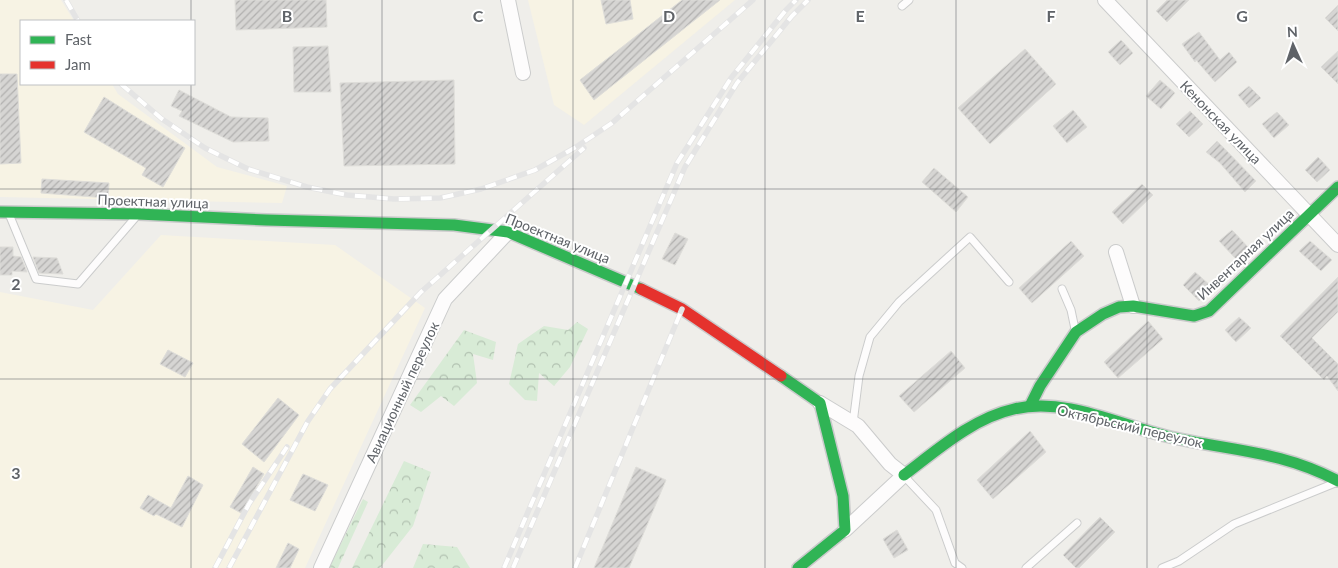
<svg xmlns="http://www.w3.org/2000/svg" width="1338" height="568" font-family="Lato,sans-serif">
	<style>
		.commercial { fill: #f7f3e4 }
		.forest { fill: url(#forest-crowns) }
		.building { fill: url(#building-hatch); stroke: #deddd9 }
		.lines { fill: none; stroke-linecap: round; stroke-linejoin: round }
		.lane-casing { stroke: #cbcccc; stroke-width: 9 }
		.street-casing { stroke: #cbcccc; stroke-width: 16 }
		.fast-casing { stroke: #cacacb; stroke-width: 14 }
		.jam-casing { stroke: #cacacb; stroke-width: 14 }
		.lane { stroke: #fdfcfc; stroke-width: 7 }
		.street { stroke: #fdfcfc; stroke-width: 14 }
		.fast { stroke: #30b455; stroke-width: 11 }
		.jam { stroke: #e5322d; stroke-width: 11 }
		.rail-casing { stroke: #e4e4e4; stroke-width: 5.5 }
		.rail { stroke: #fff; stroke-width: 4; stroke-dasharray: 11; stroke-linecap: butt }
		.grid { fill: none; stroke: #5f6368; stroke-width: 1; stroke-opacity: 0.55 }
		.labels { text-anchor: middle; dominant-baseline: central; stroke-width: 4; stroke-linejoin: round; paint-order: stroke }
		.street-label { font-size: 14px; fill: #5f6368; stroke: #fff }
		.grid-label { font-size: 16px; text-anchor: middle; font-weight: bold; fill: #5f6368; stroke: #fff; stroke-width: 4; stroke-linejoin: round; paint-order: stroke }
	</style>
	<defs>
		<pattern id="forest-crowns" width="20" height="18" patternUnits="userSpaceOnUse" patternTransform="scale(1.25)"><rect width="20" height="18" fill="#d8ebd6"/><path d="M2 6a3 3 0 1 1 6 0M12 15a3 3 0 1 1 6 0" fill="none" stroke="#b2c2b1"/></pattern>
		<pattern id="building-hatch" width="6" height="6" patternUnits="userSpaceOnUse" patternTransform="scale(1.25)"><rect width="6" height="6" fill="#d6d5d3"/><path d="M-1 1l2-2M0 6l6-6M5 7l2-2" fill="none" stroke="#b1b0af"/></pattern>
	</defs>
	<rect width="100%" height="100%" fill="#efeeea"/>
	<g class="commercial">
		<polygon points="0,0 61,0 74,21 21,21 21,84 112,84 118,94 217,167 287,186 282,203 0,197"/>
		<polygon points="528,0 735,0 584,125 554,105"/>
		<polygon points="161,235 335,245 425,308 305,568 0,568 0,292 93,310"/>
	</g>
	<g class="forest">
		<polygon points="577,322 588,329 570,367 554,386 539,373 537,401 525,400 509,384 518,344 544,326 568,330"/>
		<polygon points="464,330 496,342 493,360 473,354 477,383 454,406 441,396 421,412 410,405"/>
		<polygon points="404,461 431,472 413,526 380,568 352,568"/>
		<polygon points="363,499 368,502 338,568 329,568"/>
		<polygon points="423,544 457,547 470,568 413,568"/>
	</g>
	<g class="building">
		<polygon points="235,0 326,0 327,27 236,30"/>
		<polygon points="601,0 630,0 633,19 606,24"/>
		<polygon points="682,0 720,0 594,100 580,80"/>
		<polygon points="1167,0 1189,0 1167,22 1156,11"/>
		<polygon points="1338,5 1338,31 1325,18"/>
		<polygon points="1199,32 1220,60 1229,52 1237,62 1215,82 1196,60 1195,62 1182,44"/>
		<polygon points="1121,40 1133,53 1120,65 1108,52"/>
		<polygon points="328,46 331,92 294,92 293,47"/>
		<polygon points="1025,49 1056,84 990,144 958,108"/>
		<polygon points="1338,51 1338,84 1321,67"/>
		<polygon points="0,74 17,74 21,163 0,164"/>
		<polygon points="454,80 455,164 344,166 340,83"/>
		<polygon points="1160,80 1175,93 1161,109 1146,96"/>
		<polygon points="1249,86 1261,98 1249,108 1238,95"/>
		<polygon points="179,90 231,117 268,118 269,141 233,142 179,116 182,111 171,106"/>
		<polygon points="104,97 185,148 163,187 142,175 146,168 84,132"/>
		<polygon points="1073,110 1087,127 1067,143 1053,126"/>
		<polygon points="1190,111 1203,124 1189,137 1176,124"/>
		<polygon points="1277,112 1289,125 1274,138 1262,124"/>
		<polygon points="1217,141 1256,181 1245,192 1220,163 1206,152"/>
		<polygon points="1318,157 1330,170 1317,182 1305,170"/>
		<polygon points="934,168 968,197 956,212 922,182"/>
		<polygon points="42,179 109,183 108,198 41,193"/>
		<polygon points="1142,184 1153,195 1123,224 1112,212"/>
		<polygon points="1232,230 1248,247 1236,259 1219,241"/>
		<polygon points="675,233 688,239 675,265 662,259"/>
		<polygon points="1071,241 1084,256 1032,303 1019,288"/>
		<polygon points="1310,241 1332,260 1321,271 1299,251"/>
		<polygon points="0,247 13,247 13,256 21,257 27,272 12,271 12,275 0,275"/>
		<polygon points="33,257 57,258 63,274 39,273"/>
		<polygon points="1195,272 1211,286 1199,301 1183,285"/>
		<polygon points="1338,277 1338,312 1312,338 1338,364 1338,391 1327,376 1324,380 1280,336"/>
		<polygon points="1239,317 1251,328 1236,342 1225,330"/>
		<polygon points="1148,321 1163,339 1118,378 1104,362"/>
		<polygon points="168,350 193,363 185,377 160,364"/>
		<polygon points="951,351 965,368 914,412 899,396"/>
		<polygon points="278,398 299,415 264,462 242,444"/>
		<polygon points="1030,431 1046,452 993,499 977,480"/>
		<polygon points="253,467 264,474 241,513 230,507"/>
		<polygon points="636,467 666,480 629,568 594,568"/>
		<polygon points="303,474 328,485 315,511 290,500"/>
		<polygon points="188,476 203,485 182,527 156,514 154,516 140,508 148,495 171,508"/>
		<polygon points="1100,517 1115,532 1079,568 1076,568 1063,555"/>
		<polygon points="897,530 908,550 894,558 883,539"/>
		<polygon points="288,543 299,549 290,568 276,568"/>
	</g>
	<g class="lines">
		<defs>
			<g id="lane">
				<polyline points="902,6 909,0"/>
				<polyline points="9,214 36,279 78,284 135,218"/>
				<polyline points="1062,289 1071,310 1075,329"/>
				<polyline points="853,423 859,376 870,337 899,302 970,237 1009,282"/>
				<polyline points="905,477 936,510 955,563 962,568"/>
				<polyline points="1026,568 1077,523"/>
				<polyline points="1162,568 1179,561 1234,524 1335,483"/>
			</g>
			<g id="street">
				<polyline points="508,0 523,73"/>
				<polyline points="1105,0 1338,245"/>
				<polyline points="1116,252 1133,306"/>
				<polyline points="820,403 858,426 890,464 904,475 845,530"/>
				<polyline points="321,568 445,299 508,232"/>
			</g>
			<g id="fast">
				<polyline points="0,212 138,214 266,220 454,225 508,232 641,289"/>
				<polyline points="781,376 820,403 843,496 845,530 798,568"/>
				<polyline points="1030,406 1040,386 1076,332 1103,314 1119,307 1133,306 1194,316 1209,311 1338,187"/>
				<path d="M904 475C937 450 973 418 1014 409 1065 397 1117 424 1166 436 1228 451 1280 450 1338 481"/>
			</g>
			<polyline id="jam" points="641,289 682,309 781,376"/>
		</defs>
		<use href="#lane" class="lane-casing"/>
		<use href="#street" class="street-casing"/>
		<use href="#fast" class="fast-casing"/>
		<use href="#jam" class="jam-casing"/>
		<use href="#lane" class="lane"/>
		<use href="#street" class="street"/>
		<use href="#fast" class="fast"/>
		<use href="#jam" class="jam"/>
		<defs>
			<g id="rail">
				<polyline points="66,0 78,21"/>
				<polyline points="121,84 162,119 205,148 248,169 307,187 347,195 394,199 440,198 481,189 535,170 576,147 612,123 753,0"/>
				<polyline points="215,568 249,504 287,447"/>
				<polyline points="229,568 308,421 330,389 421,292 584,148"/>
				<polyline points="504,568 677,163 731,78 786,10 796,0"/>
				<polyline points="513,568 685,167 737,83 792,16 808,0"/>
				<polyline points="575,568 682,309"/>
			</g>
		</defs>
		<use href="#rail" class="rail-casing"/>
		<use href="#rail" class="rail"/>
	</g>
	<path class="grid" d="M191 0V21M382 0V568M573 0V568M765 0V568M956 0V568M1147 0V568M191 84V568M0 189H1338M0 379H1338"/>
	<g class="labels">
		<g class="street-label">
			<text transform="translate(1221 122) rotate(46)">Кенонская улица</text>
			<text transform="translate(153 201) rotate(2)">Проектная улица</text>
			<text transform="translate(558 238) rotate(22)">Проектная улица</text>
			<text transform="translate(1245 254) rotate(-43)">Инвентарная улица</text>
			<text transform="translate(402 392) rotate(-65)">Авиационный переулок</text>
			<text transform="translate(1130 426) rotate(13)">Октябрьский переулок</text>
		</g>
	</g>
	<g class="grid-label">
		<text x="287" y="22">B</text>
		<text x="478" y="22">C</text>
		<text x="669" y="22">D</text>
		<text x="860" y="22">E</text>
		<text x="1051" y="22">F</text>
		<text x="1242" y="22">G</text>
		<text x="16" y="290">2</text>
		<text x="16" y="479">3</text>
	</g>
	<rect x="20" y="20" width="175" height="65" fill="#ffffff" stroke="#bfc1c3"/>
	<rect x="30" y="36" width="25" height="8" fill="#30b455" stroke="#bfc1c3"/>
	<text x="65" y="45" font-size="15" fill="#5f6368">Fast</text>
	<rect x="30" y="61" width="25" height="8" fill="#e5322d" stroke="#bfc1c3"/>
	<text x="65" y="70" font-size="15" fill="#5f6368">Jam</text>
	<g transform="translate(1293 45) rotate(357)" stroke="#ffffff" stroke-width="4" paint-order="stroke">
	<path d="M0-4L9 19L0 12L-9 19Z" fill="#5f6368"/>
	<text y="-8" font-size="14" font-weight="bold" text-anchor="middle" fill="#5f6368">N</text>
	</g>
</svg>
